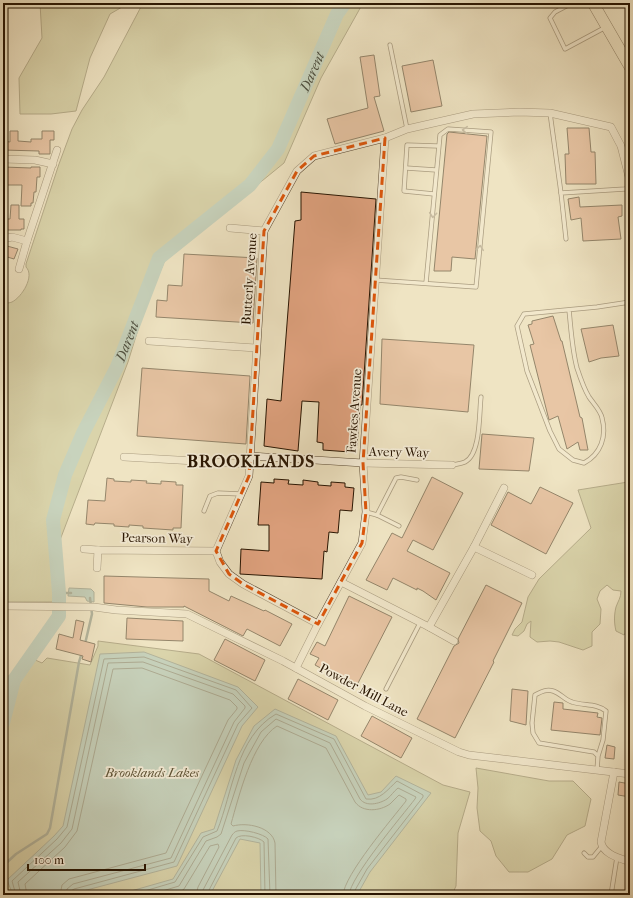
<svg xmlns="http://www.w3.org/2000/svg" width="633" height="898" font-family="'IM FELL French Canon',serif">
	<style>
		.green { fill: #c0c28f; stroke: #746b48 }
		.water { fill: #9abeb5; stroke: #6c7a6d }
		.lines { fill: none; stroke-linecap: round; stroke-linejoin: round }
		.shore { stroke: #60695b; stroke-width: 1 }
		.stream { stroke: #6c7a6d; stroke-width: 2.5 }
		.river { stroke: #9abeb5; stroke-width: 14 }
		.building { fill: #e1a380; stroke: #271401 }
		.service-casing { stroke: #594832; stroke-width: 5 }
		.minor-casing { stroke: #594832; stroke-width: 8 }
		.primary-casing { stroke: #271401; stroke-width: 12 }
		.service { stroke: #f5edd8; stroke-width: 3.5 }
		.minor { stroke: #f5edd8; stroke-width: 7 }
		.primary { stroke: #efe4c3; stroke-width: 11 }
		.oneway { stroke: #988b77 }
		.marked { fill: none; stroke: #de560b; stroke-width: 3; stroke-dasharray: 8 5; stroke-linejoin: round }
		.labels { text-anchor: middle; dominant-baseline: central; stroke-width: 3.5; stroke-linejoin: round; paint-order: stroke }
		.street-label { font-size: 13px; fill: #271401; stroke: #f5edd8 }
		.park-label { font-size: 13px; font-style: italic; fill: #5d5133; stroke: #f5edd8 }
		.water-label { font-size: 14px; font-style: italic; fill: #4f5040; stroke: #f5edd8 }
		.district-label { font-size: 17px; font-weight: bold; letter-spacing: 1px; fill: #271401; stroke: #f5edd8 }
	</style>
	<rect width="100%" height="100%" fill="#efe4c3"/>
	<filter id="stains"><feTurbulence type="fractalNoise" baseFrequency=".005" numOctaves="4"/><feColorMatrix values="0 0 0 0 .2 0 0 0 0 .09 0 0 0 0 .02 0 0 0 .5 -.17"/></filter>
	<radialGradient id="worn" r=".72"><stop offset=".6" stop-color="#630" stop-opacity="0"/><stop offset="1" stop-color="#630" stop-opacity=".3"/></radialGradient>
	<g class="green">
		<polygon points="40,3 129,3 110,14 90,58 76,111 51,114 20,114 19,78 42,38"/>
		<path d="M143 3H363L321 78 284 163 165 260 144 310 128 362 60 540 64 588 55 602H3V335L6 329 3 328V304C6 303 10 303 12 302 22 297 35 276 26 267V264L59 164 72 129 82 110 104 77Z"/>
		<path d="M628 482 630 486V626L624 635 616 631C614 623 614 615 616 607 618 601 621 598 621 591L613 590 607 585 600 591 597 599 601 609 600 624 592 632V646L583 650 559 642 550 641 537 642 530 637 531 621 527 624 524 631 518 636 512 635 515 629 522 622 528 597 539 579 591 528 578 490Z"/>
		<polygon points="98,641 199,654 443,785 470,792 458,833 456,886 452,895 3,895 3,680 33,659 42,663 47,658 90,665 98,646"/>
		<polygon points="476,768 549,781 573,781 591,799 585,826 567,835 552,859 528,872 509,872 496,856 491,841 480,831 477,808 478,788"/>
	</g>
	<g class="water">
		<polygon points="69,588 91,589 94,592 94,602 87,601 85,597 68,596"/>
		<polygon points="144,652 238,687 258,707 242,726 177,866 68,895 13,895 7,880 54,836 63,826 100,654"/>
		<polygon points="275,709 336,736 368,795 381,792 396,776 431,793 370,872 357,895 261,895 260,843 240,839 210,895 117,895 173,879 201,833 214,829 236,760 254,726"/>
	</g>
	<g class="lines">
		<g class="shore">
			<polyline points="16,895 12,881 57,839 67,827 104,659 144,657 236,690 252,708 238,724 174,862 74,889 71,891 71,895"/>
			<polyline points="21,895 18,882 61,843 72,829 108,663 143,662 233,694 245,706 245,708 234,722 171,858 73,884 67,889 66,895"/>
			<polyline points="27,895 25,884 65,847 77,831 113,669 142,668 230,700 237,707 237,709 228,720 166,853 69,879 62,885 60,895"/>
			<path d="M131 895 175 882 203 837 217 831C233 792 236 737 276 714L334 739 366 799C380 801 388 789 397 781L423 795V797L367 869 354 892V895"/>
			<path d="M149 895 179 886 206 841 217 837 221 834 244 763 261 732 276 719 330 743 360 799C366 807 379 804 387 799 391 796 394 791 398 788L416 797 415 799C402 816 350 877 349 895"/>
			<polyline points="171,895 179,893 184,889 210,846 218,844 219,847 198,887 196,895"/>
			<path d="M202 895 203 890 232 835C234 833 234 832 237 831 244 829 264 834 268 839L270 895"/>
			<path d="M207 895 208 892 236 838C241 833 259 837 264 842L265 895"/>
			<path d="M276 895 275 843C272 827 247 822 233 826L231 824C239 796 252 742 277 726L326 748 355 802C363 813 380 811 390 804 393 801 396 798 399 795L406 799V801C392 819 344 875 343 895"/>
		</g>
		<g class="stream">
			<polyline points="59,593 71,593"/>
			<polyline points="85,644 92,614 90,598"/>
			<polyline points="3,866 16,854 47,834 50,828 79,662 82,652"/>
		</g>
		<path class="river" id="s1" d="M3 723 14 680 59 616V593L53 520 65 475 83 433 117 367 159 258 250 185 278 149 337 14 345 3"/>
	</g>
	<g class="building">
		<polygon points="374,55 380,96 374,97 384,131 335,144 327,119 368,108 360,57"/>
		<polygon points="433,60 442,106 411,112 402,66"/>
		<polygon points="567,128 589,128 591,152 595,152 596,184 566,184 565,154 569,154"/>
		<polygon points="10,131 18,131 18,141 31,142 31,139 42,139 42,131 54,131 54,140 50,140 50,154 39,154 39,151 3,150 3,141 10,142"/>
		<polygon points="449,132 487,136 475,259 452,257 451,271 434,271 447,134"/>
		<polygon points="3,167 31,168 31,167 40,167 40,177 37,177 36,192 34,192 33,203 31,203 31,206 21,206 22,185 5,185 5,177 3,177"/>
		<polygon points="301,192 376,199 362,405 360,405 357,446 351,445 350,452 323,450 323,443 317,442 319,402 302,401 298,451 264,446 267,399 281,401 295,221 301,220"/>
		<polygon points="579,197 580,207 622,205 622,216 618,217 621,239 583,241 581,218 571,220 568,199"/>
		<polygon points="11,205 19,205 19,219 24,219 24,229 21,229 21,230 3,230 3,219 10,219"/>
		<polygon points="7,246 18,249 14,259 4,256"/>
		<polygon points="184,254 257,258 253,323 156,317 157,300 167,301 168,285 182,286"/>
		<polygon points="553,316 561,341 562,341 580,417 582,418 588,450 580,450 578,442 567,449 558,416 549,420 530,345 534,344 528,325 532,324 532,321"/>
		<polygon points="613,325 619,356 601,358 589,362 581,329"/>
		<polygon points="382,339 474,345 468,412 380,404"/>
		<polygon points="142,368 250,376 246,444 137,436"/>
		<polygon points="482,434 534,438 529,471 479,469"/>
		<polygon points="432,477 463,493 433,550 413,540 407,551 450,573 436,600 423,591 417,588 417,590 393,578 387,590 366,580 392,533 402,538"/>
		<polygon points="107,478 114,479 114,481 131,482 131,480 147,481 146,483 161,484 161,481 176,482 176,485 183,485 181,528 173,528 173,530 143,528 143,526 129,525 129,527 114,526 114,524 95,523 94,525 86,524 88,500 105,501"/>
		<polygon points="274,479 289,480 288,484 303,485 303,480 318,482 318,485 331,486 331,482 345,483 345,487 354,488 352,511 340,510 338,533 329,532 327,552 324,551 322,579 240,574 241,549 269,551 269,525 258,525 261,482 274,483"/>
		<polygon points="540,487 573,503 546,554 491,525 508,492 531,504"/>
		<polygon points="104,576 209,579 209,591 229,601 231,596 264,611 265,610 292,624 280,646 247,629 243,636 184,606 184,607 147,607 104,603"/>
		<polygon points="486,585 522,603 493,661 494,662 455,738 417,719 454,646 459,643 458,639"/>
		<polygon points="349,596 392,617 356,687 315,665 319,658 310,654 317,642 325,646"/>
		<polygon points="127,618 183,621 183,641 126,639"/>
		<polygon points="76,620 84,622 80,640 95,644 91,662 82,659 83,656 56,649 59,634 73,638"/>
		<polygon points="225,639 265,660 255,681 214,660"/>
		<polygon points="298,679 338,700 328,720 288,699"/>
		<polygon points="512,689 528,691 526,725 510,721"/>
		<polygon points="554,702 563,703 563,709 598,713 597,717 602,718 600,735 551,730"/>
		<polygon points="372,716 412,738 401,758 361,736"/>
		<polygon points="607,745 615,747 614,759 605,758"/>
		<polygon points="619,782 630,784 630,797 618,795"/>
	</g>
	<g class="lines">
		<defs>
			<g id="service">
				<polyline points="572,3 555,12 550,18 565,49 606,27"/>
				<polyline points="390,45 407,129"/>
				<polyline points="550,113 561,193"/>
				<polyline points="406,168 436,170"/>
				<polyline points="434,194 404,191 407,145 438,146"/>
				<polyline points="566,239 561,193 625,189 630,187"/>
				<polyline points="375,280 476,287 491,132 448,129 440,135 426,283"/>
				<path d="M569 310C571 329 572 349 577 368 580 377 584 389 589 397 593 403 601 411 602 418 607 436 601 454 584 463L573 460 559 449 550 431 527 371 517 326 524 314 597 307 630 302"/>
				<path d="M452 465C456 464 461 464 465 462 481 454 479 413 481 397"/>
				<polyline points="204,511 210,496 218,493 241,494"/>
				<polyline points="366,512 377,515 399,526"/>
				<polyline points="377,515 396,478 401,477 417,480"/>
				<polyline points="386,689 420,623"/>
				<path d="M597 770 598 756 594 752 539 743 533 733 532 723 535 695C541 692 546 689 553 691 560 693 565 700 572 702 584 706 596 703 606 711L603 740 598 756"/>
				<polyline points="584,853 588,857 593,857 602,846"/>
				<polyline points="611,895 617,857"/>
			</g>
			<g id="minor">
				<polyline points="3,159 35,160 53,164"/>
				<polyline points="230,228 264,231"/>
				<polyline points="3,239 12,237 27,241 57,150"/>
				<polyline points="19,269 27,241"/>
				<polyline points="149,341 256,348"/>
				<polyline points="250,456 363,463 452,465"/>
				<polyline points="124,457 249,464"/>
				<polyline points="474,547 504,488"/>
				<polyline points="84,549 98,550"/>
				<polyline points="97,568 98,550 216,551"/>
				<polyline points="341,582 429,627 474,547 532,575"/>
				<polyline points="3,606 94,607 116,610 187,614 283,661 365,706 459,752 469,755 630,774"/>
				<polyline points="318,624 243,584 229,574 220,562 216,551 249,476 264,231 297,171 314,156 385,138 407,129 473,114 519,112 550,113 611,127 621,146 630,181"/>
				<polyline points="429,627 454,641"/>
				<polyline points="296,668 318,624 362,543 366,512 363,463 385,138"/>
				<path d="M614 772 601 842C603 854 619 858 630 862"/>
			</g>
			<polyline id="primary" points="593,3 630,67"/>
		</defs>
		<use href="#service" class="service-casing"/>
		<use href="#minor" class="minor-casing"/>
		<use href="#primary" class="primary-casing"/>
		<use href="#service" class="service"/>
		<use href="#minor" class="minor"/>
		<use href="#primary" class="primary"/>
	</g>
	<defs><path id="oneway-chevron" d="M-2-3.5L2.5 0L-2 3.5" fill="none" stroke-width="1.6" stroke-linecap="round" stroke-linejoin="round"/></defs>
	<g class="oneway">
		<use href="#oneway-chevron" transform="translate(465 130) rotate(-176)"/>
		<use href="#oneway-chevron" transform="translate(433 215) rotate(95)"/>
		<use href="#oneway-chevron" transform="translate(480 248) rotate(-84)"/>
	</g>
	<path d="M0 0H633V898H0ZM385 138 363 463 366 512 362 543 318 624 243 584 229 574 216 551 249 476 264 231 297 171 314 156Z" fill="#efe4c3" fill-opacity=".55" fill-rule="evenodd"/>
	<path class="marked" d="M385 138 363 463 366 512 362 543 318 624 243 584 229 574 216 551 249 476 264 231 297 171 314 156Z"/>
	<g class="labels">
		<g class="street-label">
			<text transform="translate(249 279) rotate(-86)">Butterly Avenue</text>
			<text transform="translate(354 411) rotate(-86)">Fawkes Avenue</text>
			<text transform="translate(399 452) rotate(1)">Avery Way</text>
			<text transform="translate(157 538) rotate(1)">Pearson Way</text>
			<text transform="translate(364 690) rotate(28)">Powder Mill Lane</text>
		</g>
		<g class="park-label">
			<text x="152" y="772">Brooklands Lakes</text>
		</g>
		<g class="water-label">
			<text stroke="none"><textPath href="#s1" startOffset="749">Darent</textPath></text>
			<text stroke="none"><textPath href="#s1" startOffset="413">Darent</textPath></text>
		</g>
		<g class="district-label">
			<text x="251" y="461">BROOKLANDS</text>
		</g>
	</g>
	<rect width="633" height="898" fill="none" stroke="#efe4c3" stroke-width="16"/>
	<rect x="4" y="4" width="625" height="890" fill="none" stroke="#271401" stroke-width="2"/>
	<rect x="8" y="8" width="617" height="882" fill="none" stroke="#271401"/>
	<path d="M28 864v6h117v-6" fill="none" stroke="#271401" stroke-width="2"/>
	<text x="34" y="864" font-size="12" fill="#271401" stroke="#f5edd8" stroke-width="3" paint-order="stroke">100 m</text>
	<rect width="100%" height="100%" filter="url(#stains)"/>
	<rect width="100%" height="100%" fill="url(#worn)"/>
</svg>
